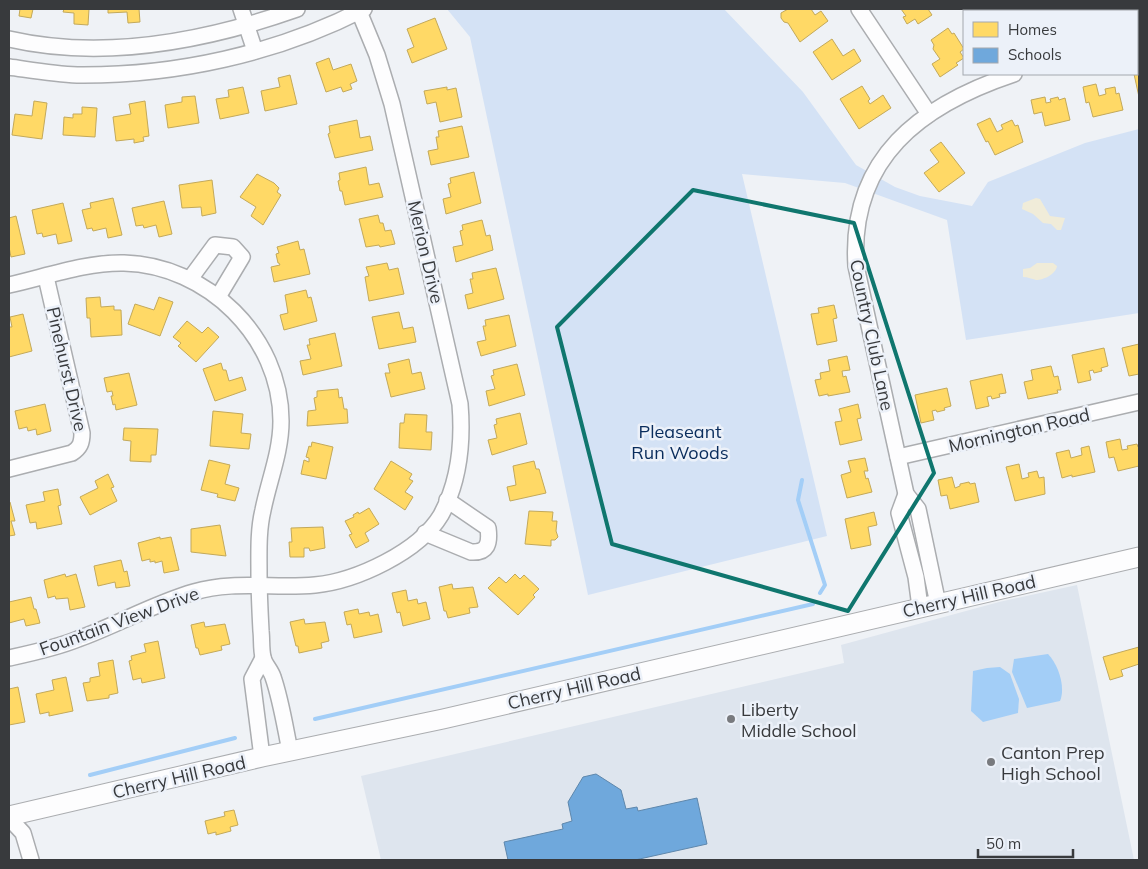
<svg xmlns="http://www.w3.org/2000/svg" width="1148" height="869" font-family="Mulish,sans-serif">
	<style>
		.built { fill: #dee5ee }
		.green { fill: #d4e2f5 }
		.sand { fill: #f0ecd9 }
		.water { fill: #a3cef7 }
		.homes { fill: #ffd966; stroke: #c3a95a }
		.schools { fill: #6fa8dc; stroke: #5e87ac }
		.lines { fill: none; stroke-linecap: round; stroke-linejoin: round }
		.stream { stroke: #a3cef7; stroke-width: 4 }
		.minor-casing { stroke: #abadb0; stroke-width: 18 }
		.major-casing { stroke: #abadb0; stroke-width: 21 }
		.minor { stroke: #fdfdfe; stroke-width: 15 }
		.major { stroke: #fdfdfe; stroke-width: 19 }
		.marked { fill: none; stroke: #0f766e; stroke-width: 4; stroke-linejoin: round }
		.poi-dot { fill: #787a7e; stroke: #ecf1f9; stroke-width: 2 }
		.labels { text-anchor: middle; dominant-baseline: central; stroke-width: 5; stroke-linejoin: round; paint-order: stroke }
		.street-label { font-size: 18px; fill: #383a3d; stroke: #ecf1f9 }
		.park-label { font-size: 18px; fill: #092c5c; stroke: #ecf1f9 }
		.poi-label { font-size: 18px; fill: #383a3d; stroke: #ecf1f9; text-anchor: start }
	</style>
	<rect width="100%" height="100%" fill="#eff2f6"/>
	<polygon class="built" points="1077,585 1134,860 381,860 361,776 844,663 841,645 999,602"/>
	<polygon class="green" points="447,9 724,9 803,92 856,165 895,187 920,196 972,206 988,182 1085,143 1139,129 1139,313 966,340 947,220 845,183 742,174 827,536 588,595 470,37"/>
	<g class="sand">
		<polygon points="1036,198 1040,199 1050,216 1065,218 1061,230 1057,230 1051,224 1043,223 1033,214 1022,209 1023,203"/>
		<path d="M1037 263H1053L1057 266C1056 274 1044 280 1036 280 1032 279 1028 277 1023 277V269L1030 268Z"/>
	</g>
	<g class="water">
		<path d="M1048 654C1058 664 1066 687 1060 701L1027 708 1012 672 1014 659Z"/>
		<polygon points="1000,667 1010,674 1019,699 1018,713 983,722 971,711 973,671 987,668"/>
	</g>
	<g class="homes">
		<polygon points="20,9 33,9 31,18 19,16"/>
		<polygon points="64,9 89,9 88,25 74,24 74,13 63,12"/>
		<polygon points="108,9 139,9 140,22 128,23 127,12 108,13"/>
		<polygon points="788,9 811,9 815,15 821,11 828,21 800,42 788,23 784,22 781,18 781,13"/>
		<polygon points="901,9 928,9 932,15 918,24 915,19 907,24 903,17 906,16"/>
		<polygon points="1046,9 1082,9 1082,11 1047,11"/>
		<polygon points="1095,9 1112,9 1106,11 1096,11"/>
		<rect x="1117" y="9" width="15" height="2"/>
		<polygon points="435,18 447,49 412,63 407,50 414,47 407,29"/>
		<polygon points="948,28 952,34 954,33 964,49 960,52 964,58 956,63 958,65 940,77 932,64 940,59 933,49 934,45 931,40"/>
		<polygon points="832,39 843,56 854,49 861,61 832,80 813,52"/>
		<polygon points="329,58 333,70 351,64 357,81 350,84 352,89 343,92 341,87 326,92 316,63"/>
		<polygon points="1139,73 1139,97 1134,74"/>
		<polygon points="290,75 297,104 265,111 261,91 280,87 278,78"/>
		<polygon points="1096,84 1099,96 1106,94 1105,89 1115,87 1116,94 1119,93 1123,110 1093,117 1089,102 1086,103 1083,87"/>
		<polygon points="862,86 870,99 868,101 870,104 883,95 891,108 859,129 840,99"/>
		<polygon points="243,87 249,113 220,119 216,99 229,97 228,90"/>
		<polygon points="447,87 447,90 456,88 462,117 440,122 436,102 427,104 424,91"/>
		<polygon points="195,96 199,123 168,128 165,105 182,102 182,97"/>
		<polygon points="1045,97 1046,103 1051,102 1050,99 1058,97 1059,100 1065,98 1070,120 1045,126 1042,112 1034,114 1031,100"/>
		<polygon points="34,101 47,103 42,139 12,135 15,114 32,116"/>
		<polygon points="145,101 149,136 143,137 144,141 134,143 134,139 116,141 113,117 131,114 129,104"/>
		<polygon points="82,107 97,108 95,137 63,135 64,117 73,118 73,114 82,114"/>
		<polygon points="990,118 997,132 1003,129 1001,125 1012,120 1015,126 1018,125 1023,142 995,155 988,141 986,142 977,124"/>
		<polygon points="357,120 360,138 370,136 373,150 335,158 328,134 330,133 329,126"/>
		<polygon points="462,126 469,157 431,165 428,151 438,149 436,137 439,137 438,131"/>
		<polygon points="941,142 965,173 939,192 924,173 939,162 930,150"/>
		<polygon points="366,167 369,185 379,183 383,197 345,205 342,191 340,191 338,181 340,180 339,173"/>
		<polygon points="474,172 481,203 446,214 443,199 451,197 448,184 451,183 450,178"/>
		<polygon points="257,174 274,183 279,188 277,192 281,195 263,225 251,216 256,207 240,197"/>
		<polygon points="212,180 216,213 202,216 201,207 182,208 179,185"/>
		<polygon points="113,198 122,235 108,238 106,228 93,231 92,228 87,229 82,210 91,208 90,203"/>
		<polygon points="164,201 172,234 159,237 156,225 144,228 143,225 136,226 132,208"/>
		<polygon points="63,203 72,241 58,244 56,234 43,237 42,233 37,234 32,210"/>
		<polygon points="378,215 380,223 383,223 385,231 391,230 395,244 380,247 379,245 366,247 359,219"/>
		<polygon points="16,216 25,254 11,257 9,247 9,218"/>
		<polygon points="482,220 486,236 490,235 493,250 456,262 453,247 463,245 460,231 463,230 462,225"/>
		<polygon points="298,241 300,250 304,249 310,274 274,282 271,267 280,265 279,263 278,263 276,254 279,253 277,247"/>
		<polygon points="387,263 389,270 398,268 404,294 369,301 365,277 369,276 366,267"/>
		<polygon points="496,268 504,299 468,309 465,295 473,293 470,279 473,279 472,273"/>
		<polygon points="306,290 308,298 311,297 317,321 284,330 280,315 288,313 285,295"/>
		<polygon points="100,297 101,307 114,306 114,310 121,310 122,335 91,337 90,318 87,318 86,298"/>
		<polygon points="159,297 173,302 160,336 128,324 135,304 154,310"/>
		<polygon points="834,305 837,318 833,319 837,341 817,345 811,314 819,313 818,308"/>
		<polygon points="399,312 403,329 413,327 416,342 379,349 372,317"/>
		<polygon points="23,314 32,351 9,357 9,327 12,327 10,317"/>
		<polygon points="509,315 516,346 481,356 477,342 486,340 483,326 486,326 485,320"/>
		<polygon points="187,321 202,333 208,327 219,337 196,362 178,346 181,343 173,337"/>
		<polygon points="335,333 342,366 303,375 300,361 311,359 307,345 310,345 309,339"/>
		<polygon points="1139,344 1139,374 1129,376 1122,348"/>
		<polygon points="1104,348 1108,366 1101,368 1102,371 1094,373 1093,370 1089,371 1091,380 1078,383 1072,355"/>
		<polygon points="847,356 850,370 842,371 843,377 846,376 850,392 828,396 828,394 819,396 815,380 821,379 820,373 830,371 828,360"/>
		<polygon points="409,359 412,374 421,372 425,389 391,397 385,373 390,373 388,364"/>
		<polygon points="221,363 223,370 226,370 229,381 242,377 246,390 215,401 203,369"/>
		<polygon points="517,364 525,395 489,406 486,391 495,389 491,376 494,375 493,370"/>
		<polygon points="1051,366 1054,377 1058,376 1061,390 1057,390 1058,393 1028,399 1024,382 1033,380 1031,370"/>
		<polygon points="129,373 137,405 116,410 115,404 113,405 111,396 113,396 112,391 107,392 104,378"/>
		<polygon points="1002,374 1006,393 999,394 1000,397 992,399 991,396 987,397 989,406 976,409 970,381"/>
		<polygon points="947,388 951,406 944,408 945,410 937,412 936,410 932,411 934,420 921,423 915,395"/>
		<polygon points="338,389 339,398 342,397 344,409 347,409 348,423 307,426 308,411 316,410 314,398 317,397 317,391"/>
		<polygon points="45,404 51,431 37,435 36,429 28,431 27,427 19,429 15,411"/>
		<polygon points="858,404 861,418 857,419 862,440 840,445 835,422 842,421 839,409"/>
		<polygon points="213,411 243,414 241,433 251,434 249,449 210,446"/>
		<polygon points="520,413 527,444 492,455 488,440 497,438 494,425 497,424 496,419"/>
		<polygon points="405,414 427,415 426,432 432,432 431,450 399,448 400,423 404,423"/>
		<polygon points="124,428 158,429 156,455 151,455 151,462 130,461 131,441 123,440"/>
		<polygon points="1120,439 1122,450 1128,449 1127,446 1137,444 1138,447 1139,446 1139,466 1118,471 1114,457 1109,458 1106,442"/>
		<polygon points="312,442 333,447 326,479 301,474 304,460 309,462 309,458 306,457 309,446 311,447"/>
		<polygon points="1089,446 1095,472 1072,477 1072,475 1062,478 1056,453 1069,450 1071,458 1082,455 1081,448"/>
		<polygon points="865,458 868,471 864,471 866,479 868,478 872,492 847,498 841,475 851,472 848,461"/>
		<polygon points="209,460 230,465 225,484 239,488 235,501 217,497 218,494 201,490"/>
		<polygon points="391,461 412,474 409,479 413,481 405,492 413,497 405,510 374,489"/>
		<polygon points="534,461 536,469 539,469 546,493 510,501 507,487 516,485 513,466"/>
		<polygon points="1019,464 1022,479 1029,477 1028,473 1037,471 1039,478 1044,477 1045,494 1015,501 1006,467"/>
		<polygon points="108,474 114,487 111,488 117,501 90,515 80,497 98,488 95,481"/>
		<polygon points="952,477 955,488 960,486 960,484 969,482 970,484 975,483 979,502 950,509 947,495 941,496 938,480"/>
		<polygon points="58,489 61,505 58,506 62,524 37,529 36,522 30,523 26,505 45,501 43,492"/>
		<polygon points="9,502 10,502 15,521 11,521 15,535 9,536"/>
		<polygon points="369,508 379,524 365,533 369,541 356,548 349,535 352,534 345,521 354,517 353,515 358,512 359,514"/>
		<polygon points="529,511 553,512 552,521 557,521 556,531 558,537 555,540 551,540 551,546 525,544"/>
		<polygon points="874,512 877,525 868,527 871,545 851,549 845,519"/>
		<polygon points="220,525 226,556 191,552 191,529"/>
		<polygon points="323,527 325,548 310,551 309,548 304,548 304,557 290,557 289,542 292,542 291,528"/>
		<polygon points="160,537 160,539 171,537 179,570 164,573 162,561 155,563 155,561 150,562 150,559 142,561 138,543"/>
		<polygon points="121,560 124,572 127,571 130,586 116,588 115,582 98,586 94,566"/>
		<polygon points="65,574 66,577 76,574 85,607 70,610 68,598 56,599 55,596 48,598 44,580"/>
		<polygon points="515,574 520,579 524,575 539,589 533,595 535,597 518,615 488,588 499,577 506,583"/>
		<polygon points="452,584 453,589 473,587 478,607 469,608 470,613 448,618 446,611 444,611 439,587"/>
		<polygon points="406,590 408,601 417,599 418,604 426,602 430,619 403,626 400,612 397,613 392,593"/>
		<polygon points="31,597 34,609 36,609 40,623 26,626 24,619 9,623 9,602"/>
		<polygon points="358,609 359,614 369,612 370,616 378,614 382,632 354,638 351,624 347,625 344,612"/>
		<polygon points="304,619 305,624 325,622 329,641 321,643 322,648 299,653 298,646 296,646 290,622"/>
		<polygon points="204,622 205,627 225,624 230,644 221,646 222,650 200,655 198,648 196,648 191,625"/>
		<polygon points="158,641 165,678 142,683 141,678 133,680 129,661 132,660 131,656 146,652 144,644"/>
		<polygon points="1139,647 1139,664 1121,670 1123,676 1110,680 1103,657"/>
		<polygon points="113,660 118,693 109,695 109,698 87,701 83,683 90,682 90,678 100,676 98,663"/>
		<polygon points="66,677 73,711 49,716 49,712 40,714 36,694 54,690 52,680"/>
		<polygon points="18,687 25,722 9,725 9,689"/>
		<polygon points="234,810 238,825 230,827 231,831 216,835 216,832 208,834 205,821 225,816 224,812"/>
	</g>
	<polygon class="schools" points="596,774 621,790 626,809 637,807 638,811 697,798 707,844 635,860 508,860 504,842 563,829 562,824 572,821 568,802 583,777"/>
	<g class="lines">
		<g class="stream">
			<polyline points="802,480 798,500 825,585 820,593"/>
			<polyline points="315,719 813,604"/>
			<polyline points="90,775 235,738"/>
		</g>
		<defs>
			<g id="minor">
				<polyline points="241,9 255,51"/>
				<polyline points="859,9 929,114"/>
				<path d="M9 39C105 61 206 41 297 9"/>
				<polyline points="1137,44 1139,44"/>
				<path d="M9 67C31 70 54 74 77 75 175 76 276 54 364 9"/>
				<polyline points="190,279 215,245 233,247 242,257 218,297"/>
				<path d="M9 285C45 277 87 262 124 263 207 265 281 337 281 421 281 452 269 480 263 510 258 531 259 552 259 574 259 593 260 612 261 631 262 639 261 649 263 657 264 664 271 670 273 677 281 700 285 727 290 751"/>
				<polyline points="898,457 1139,402"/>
				<path d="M9 469 72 453C80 448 82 443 82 433L46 277"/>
				<polyline points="906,494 899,513 916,577 920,607"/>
				<path d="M425 533 471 552C488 553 490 543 488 528L447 500"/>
				<path d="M938 604 918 509 906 494 856 266C849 158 921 105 1014 74"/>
				<path d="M9 658C32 653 56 648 78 639 117 625 155 603 194 592 234 580 275 589 315 585 356 581 419 552 441 515 459 482 463 441 460 404L392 104 377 55 358 9"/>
				<polyline points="262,757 252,679 263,658"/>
				<polyline points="9,818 23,833 31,860"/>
			</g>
			<polyline id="major" points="9,816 262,757 443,719 1139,557"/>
		</defs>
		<use href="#minor" class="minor-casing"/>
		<use href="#major" class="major-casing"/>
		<use href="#minor" class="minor"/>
		<use href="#major" class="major"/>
	</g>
	<path class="marked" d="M693 190 854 223 934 473 848 611 612 544 557 327Z"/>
	<g class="poi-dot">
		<circle cx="731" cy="719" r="5"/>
		<circle cx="991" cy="762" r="5"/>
	</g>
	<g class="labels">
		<g class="street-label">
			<text transform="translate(426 252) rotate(77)">Merion Drive</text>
			<text transform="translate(872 335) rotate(78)">Country Club Lane</text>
			<text transform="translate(67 369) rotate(77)">Pinehurst Drive</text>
			<text transform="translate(1019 430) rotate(-13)">Mornington Road</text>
			<text transform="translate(969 596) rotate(-13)">Cherry Hill Road</text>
			<text transform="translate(119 621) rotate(-20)">Fountain View Drive</text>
			<text transform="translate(574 688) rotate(-13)">Cherry Hill Road</text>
			<text transform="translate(179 777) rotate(-13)">Cherry Hill Road</text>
		</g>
		<g class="park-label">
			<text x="680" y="431">Pleaseant<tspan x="680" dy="21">Run Woods</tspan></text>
		</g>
		<g class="poi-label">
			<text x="741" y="709">Liberty<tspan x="741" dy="21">Middle School</tspan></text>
			<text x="1001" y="752">Canton Prep<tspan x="1001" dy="21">High School</tspan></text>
		</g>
	</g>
	<rect width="1148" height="869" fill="none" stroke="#383a3d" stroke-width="20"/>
	<rect x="963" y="10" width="175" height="65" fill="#ecf1f9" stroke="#a4a8ae"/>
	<rect x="973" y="22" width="25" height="15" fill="#ffd966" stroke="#a4a8ae"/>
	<text x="1008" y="35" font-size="15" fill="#383a3d">Homes</text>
	<rect x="973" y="48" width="25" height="15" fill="#6fa8dc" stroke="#a4a8ae"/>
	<text x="1008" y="60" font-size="15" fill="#383a3d">Schools</text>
	<path d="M978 849v8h95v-8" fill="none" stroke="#383a3d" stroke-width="2.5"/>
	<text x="986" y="849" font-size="15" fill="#383a3d" stroke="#ecf1f9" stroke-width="4" paint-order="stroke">50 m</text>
</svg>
